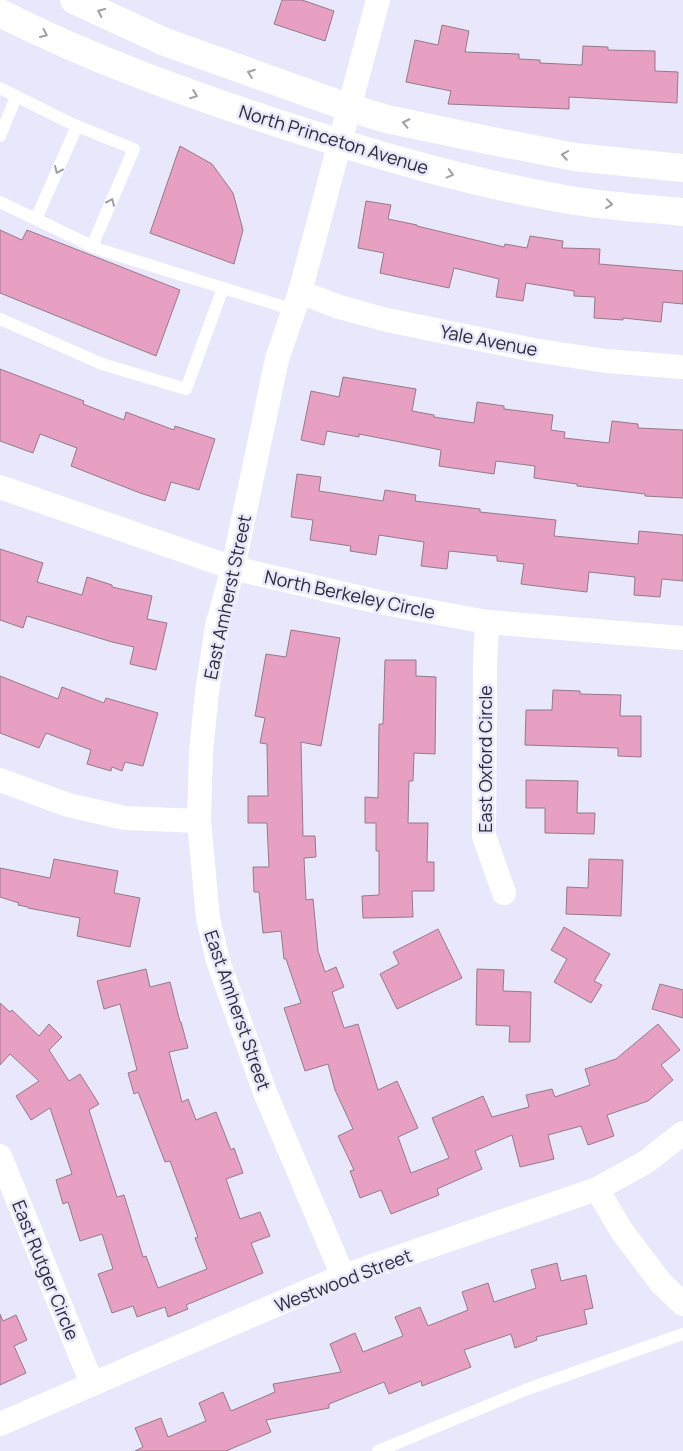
<svg xmlns="http://www.w3.org/2000/svg" width="683" height="1451" font-family="Manrope,sans-serif">
	<style>
		.building { fill: #e7a0c2; stroke: #937b86 }
		.lines { fill: none; stroke-linecap: round; stroke-linejoin: round }
		.service { stroke: #fff; stroke-width: 12 }
		.minor { stroke: #fff; stroke-width: 24 }
		.tertiary { stroke: #fff; stroke-width: 28 }
		.oneway { stroke: #a0a0a4 }
		.labels { text-anchor: middle; dominant-baseline: central; stroke-width: 5; stroke-linejoin: round; paint-order: stroke }
		.street-label { font-size: 18px; fill: #2c2b35; stroke: #e9e7fb }
	</style>
	<rect width="100%" height="100%" fill="#e9e7fb"/>
	<g class="building">
		<polygon points="282,0 302,0 334,11 325,41 274,24"/>
		<polygon points="442,25 469,31 465,52 519,54 519,59 540,60 540,63 582,65 583,46 608,47 608,50 655,51 655,71 678,72 677,103 569,97 569,109 448,104 451,91 406,82 415,40 438,45"/>
		<polygon points="180,146 212,164 233,193 243,230 234,264 150,233"/>
		<polygon points="366,201 391,205 388,219 417,225 417,226 504,247 505,244 527,248 530,236 563,241 562,248 600,249 599,264 683,271 683,304 663,302 661,322 623,318 623,320 594,318 595,297 574,296 574,291 526,283 523,301 496,297 499,279 454,268 449,288 380,273 384,253 358,248"/>
		<polygon points="0,230 22,240 27,230 180,290 156,356 0,293"/>
		<polygon points="0,369 84,401 83,404 124,420 126,412 174,430 175,426 215,439 199,490 171,482 165,501 140,493 71,466 77,448 40,434 33,453 0,441"/>
		<polygon points="343,377 416,389 412,411 434,415 434,417 474,423 477,402 504,406 504,409 553,415 551,430 565,432 564,438 609,443 612,421 638,424 638,428 683,430 683,498 645,496 645,494 577,486 577,484 534,478 535,466 496,461 494,474 439,466 441,450 359,434 359,437 327,431 324,445 301,440 311,391 339,397"/>
		<polygon points="297,474 321,477 319,491 383,501 385,490 416,495 415,501 480,509 480,512 556,520 554,536 638,544 639,531 683,535 683,581 662,579 660,597 634,595 635,577 589,572 587,592 561,589 521,584 524,564 497,561 497,556 449,551 447,569 421,566 424,542 379,535 376,555 350,551 351,546 310,540 313,520 291,517"/>
		<polygon points="0,549 43,563 37,582 82,595 87,577 112,585 112,587 152,596 147,619 167,623 156,670 130,664 134,647 112,642 27,616 23,628 0,620"/>
		<polygon points="291,630 340,638 321,746 301,742 303,836 315,836 316,857 304,858 306,900 313,899 318,951 325,972 336,967 344,987 332,992 344,1028 358,1024 378,1090 397,1081 418,1128 398,1137 411,1173 449,1158 432,1118 483,1096 492,1117 529,1107 526,1095 552,1089 555,1097 590,1085 585,1069 616,1059 658,1024 680,1050 661,1065 673,1080 648,1101 607,1115 614,1136 588,1145 581,1126 548,1135 554,1159 520,1167 512,1135 475,1151 482,1169 437,1189 439,1195 391,1214 381,1190 360,1198 350,1171 354,1170 338,1136 353,1129 335,1090 328,1064 305,1071 284,1008 301,1003 286,959 284,959 281,931 263,933 259,892 254,892 253,867 269,867 267,823 248,823 248,796 268,796 267,744 260,743 265,718 255,716 266,654 286,657"/>
		<polygon points="385,660 416,660 416,676 436,677 435,754 414,753 413,781 409,781 408,823 428,823 427,862 434,862 434,891 412,891 413,917 363,918 362,896 379,895 379,851 376,851 376,823 365,823 365,797 378,798 379,724 383,724"/>
		<polygon points="0,676 58,699 62,687 104,703 106,698 158,713 143,766 125,762 122,771 112,767 111,771 87,764 91,750 46,733 39,748 0,733"/>
		<polygon points="553,690 580,691 580,694 621,695 620,716 641,716 641,757 618,756 618,748 525,745 526,710 552,710"/>
		<polygon points="526,780 578,781 577,813 595,813 594,834 545,833 545,808 526,808"/>
		<polygon points="54,859 118,871 114,893 140,898 130,947 77,936 80,918 28,908 28,907 18,905 19,903 0,897 0,868 50,878"/>
		<polygon points="589,859 623,860 621,916 566,914 567,887 588,888"/>
		<polygon points="564,927 610,954 594,981 602,985 591,1003 554,982 567,959 551,950"/>
		<polygon points="438,929 462,978 397,1009 380,974 399,964 393,952"/>
		<polygon points="146,969 150,987 170,982 180,1022 181,1022 188,1048 169,1052 182,1102 188,1099 196,1120 216,1112 231,1150 234,1148 243,1173 226,1179 240,1219 260,1212 270,1236 251,1243 263,1273 186,1305 188,1309 168,1317 165,1307 137,1317 133,1306 112,1313 98,1274 113,1269 102,1234 80,1241 68,1202 63,1204 56,1180 72,1174 50,1108 31,1120 16,1096 39,1081 10,1054 0,1065 0,1003 10,1012 12,1010 39,1036 49,1024 62,1037 49,1050 69,1081 80,1074 99,1104 89,1110 117,1197 124,1195 143,1257 146,1256 158,1288 207,1269 195,1238 198,1237 170,1161 165,1162 138,1092 134,1094 128,1073 137,1070 120,1004 104,1009 97,981"/>
		<polygon points="477,969 504,970 503,991 531,992 530,1042 509,1042 510,1026 476,1025"/>
		<polygon points="660,984 683,990 683,1018 652,1009"/>
		<polygon points="557,1263 561,1281 586,1275 593,1308 584,1310 587,1324 536,1337 537,1340 515,1348 511,1334 464,1350 471,1367 422,1386 421,1381 389,1394 384,1382 329,1404 329,1408 266,1420 271,1432 226,1451 135,1451 143,1447 135,1428 161,1418 168,1437 206,1421 199,1403 223,1392 231,1411 275,1392 273,1384 341,1372 330,1344 355,1333 363,1352 403,1336 395,1317 420,1307 428,1326 468,1310 462,1292 488,1283 494,1302 536,1288 531,1270"/>
		<polygon points="0,1314 3,1321 16,1315 27,1340 14,1346 26,1373 0,1385"/>
	</g>
	<g class="lines">
		<g class="service">
			<polyline points="0,88 72,124 134,149 92,246"/>
			<polyline points="0,136 16,97"/>
			<polyline points="0,202 98,249 294,310"/>
			<polyline points="36,219 77,126"/>
			<polyline points="0,319 102,364 186,389 223,288"/>
			<polyline points="378,1451 525,1390 683,1334"/>
		</g>
		<g class="minor">
			<polyline points="300,292 339,307 387,320 533,350 606,361 683,367"/>
			<polyline points="0,487 233,568 379,602 487,622 683,638"/>
			<polyline points="487,622 485,667 484,836 504,893"/>
			<polyline points="0,780 68,805 125,818 199,821"/>
			<polyline points="0,1156 92,1384"/>
			<polyline points="597,1189 621,1230 661,1283 683,1304"/>
			<polyline points="343,1276 266,1095 218,961 208,918 199,821 201,752 207,692 217,626 233,568 277,359 300,292 378,0"/>
			<polyline points="0,1424 343,1276 597,1189 646,1162 683,1133"/>
		</g>
		<g class="tertiary">
			<polyline points="74,0 165,42 350,108 387,119 487,140 575,157 683,168"/>
			<path d="M0 13C89 58 183 92 277 123 370 153 463 181 559 198 599 206 642 208 683 212"/>
		</g>
	</g>
	<defs><path id="oneway-chevron" d="M-2-3.5L2.5 0L-2 3.5" fill="none" stroke-width="1.6" stroke-linecap="round" stroke-linejoin="round" transform="scale(1.25)"/></defs>
	<g class="oneway">
		<use href="#oneway-chevron" transform="translate(101 12) rotate(-155)"/>
		<use href="#oneway-chevron" transform="translate(44 34) rotate(24)"/>
		<use href="#oneway-chevron" transform="translate(251 73) rotate(-160)"/>
		<use href="#oneway-chevron" transform="translate(194 95) rotate(21)"/>
		<use href="#oneway-chevron" transform="translate(406 123) rotate(-168)"/>
		<use href="#oneway-chevron" transform="translate(565 155) rotate(-170)"/>
		<use href="#oneway-chevron" transform="translate(58 170) rotate(114)"/>
		<use href="#oneway-chevron" transform="translate(450 174) rotate(15)"/>
		<use href="#oneway-chevron" transform="translate(111 202) rotate(-66)"/>
		<use href="#oneway-chevron" transform="translate(609 204) rotate(6)"/>
	</g>
	<g class="labels">
		<g class="street-label">
			<text transform="translate(334 139) rotate(17)">North Princeton Avenue</text>
			<text transform="translate(489 340) rotate(11)">Yale Avenue</text>
			<text transform="translate(350 594) rotate(12)">North Berkeley Circle</text>
			<text transform="translate(227 597) rotate(-78)">East Amherst Street</text>
			<text transform="translate(485 759) rotate(-90)">East Oxford Circle</text>
			<text transform="translate(238 1010) rotate(71)">East Amherst Street</text>
			<text transform="translate(46 1270) rotate(68)">East Rutger Circle</text>
			<text transform="translate(343 1280) rotate(-21)">Westwood Street</text>
		</g>
	</g>
</svg>
